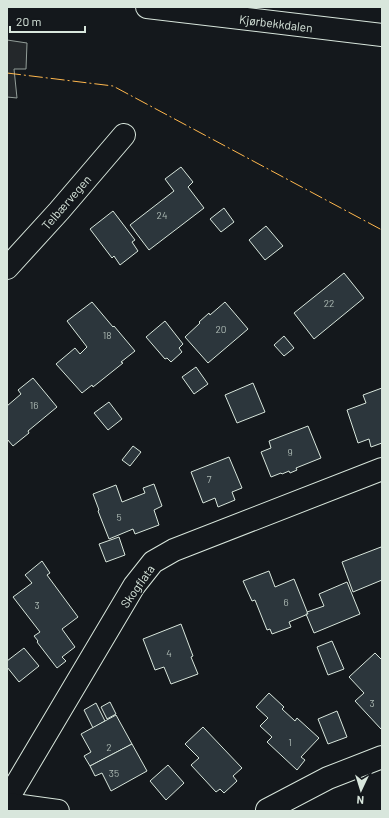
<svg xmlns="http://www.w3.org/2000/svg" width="389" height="818" font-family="Barlow,sans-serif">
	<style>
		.parking { fill: #24282b; stroke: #939e99 }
		.building { fill: #2c363c; stroke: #d8e6dc }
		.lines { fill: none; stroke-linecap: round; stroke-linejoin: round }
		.street-casing { stroke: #d8e6dc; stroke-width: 24 }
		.secondary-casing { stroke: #d8e6dc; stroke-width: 24 }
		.street { stroke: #14181c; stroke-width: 22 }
		.secondary { stroke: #14181c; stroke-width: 22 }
		.power { stroke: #ffb74d; stroke-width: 1; stroke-dasharray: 14 3 2 3; stroke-linecap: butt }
		.labels { text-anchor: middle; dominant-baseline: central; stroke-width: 3; stroke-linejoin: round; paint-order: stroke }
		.number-label { font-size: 10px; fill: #adbab4 }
		.street-label { font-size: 12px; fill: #d8e6dc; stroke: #14181c }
	</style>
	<rect width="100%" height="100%" fill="#14181c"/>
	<polygon class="parking" points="7,40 27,43 26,69 14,69 17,98 7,97"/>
	<g class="building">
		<polygon points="181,167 193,182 188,187 204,208 149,250 130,225 174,191 165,179"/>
		<polygon points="224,208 234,222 221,232 210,219"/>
		<polygon points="113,211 135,240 132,242 138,251 120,265 114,256 112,258 90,229"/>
		<polygon points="266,226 283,246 265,260 249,240"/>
		<polygon points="344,273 364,298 314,339 294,313"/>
		<polygon points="92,302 113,327 114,326 135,351 121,362 123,363 93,387 92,385 82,393 56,364 75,348 80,354 87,347 67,321"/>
		<polygon points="225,302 248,329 208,363 185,337 200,323 199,322 209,313 210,315"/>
		<polygon points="165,321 183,344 179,348 182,352 171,362 167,358 165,359 146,337"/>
		<polygon points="284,336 294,348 284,356 274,345"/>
		<polygon points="196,367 208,384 194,394 182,377"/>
		<polygon points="33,378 57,407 28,431 29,433 13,446 7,439 7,406 21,394 18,390"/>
		<polygon points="253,383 265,412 237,423 225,395"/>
		<polygon points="382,388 382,443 371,447 369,439 358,443 347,410 366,403 363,395"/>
		<polygon points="109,402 122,419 108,430 94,413"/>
		<polygon points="308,426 321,458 296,468 297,470 290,473 289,471 282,474 281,473 271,477 261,452 271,448 269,441"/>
		<polygon points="133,446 141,452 130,466 122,460"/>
		<polygon points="229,457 242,488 232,492 235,500 218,507 215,498 203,503 191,472"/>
		<polygon points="154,484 162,506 154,510 159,525 135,534 133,529 109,539 98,511 99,510 93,494 116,485 122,502 145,493 143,488"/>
		<polygon points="119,537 125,555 106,562 99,544"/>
		<polygon points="381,547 382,549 382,580 353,592 342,562"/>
		<polygon points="42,561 50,573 47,575 78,617 62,629 75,647 62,657 66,661 57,668 37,642 38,641 34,636 40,632 13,597 32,583 25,575"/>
		<polygon points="269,571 275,587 294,579 308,614 289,622 291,627 272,634 270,629 267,630 255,600 252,601 243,581"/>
		<polygon points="347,582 360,614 314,633 306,614 308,614 307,612 324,606 319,594"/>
		<polygon points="181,624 193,656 191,657 198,674 171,684 164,667 155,670 143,639"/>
		<polygon points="332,641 344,669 328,675 317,647"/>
		<polygon points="24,648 39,666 19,682 7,667 7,661"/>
		<polygon points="375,653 382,660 382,727 381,729 355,701 364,693 349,677"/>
		<polygon points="269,693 284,707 282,709 295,721 297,718 319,738 301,757 305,760 297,770 267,742 272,737 260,726 268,718 256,707"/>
		<polygon points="110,702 116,714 107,719 101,707"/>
		<polygon points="96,703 105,721 93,728 84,710"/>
		<polygon points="337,711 347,737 328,744 318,719"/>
		<polygon points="116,715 132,744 90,766 84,756 91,752 81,734"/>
		<polygon points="203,727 242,768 233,776 237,781 224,793 220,789 216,792 191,765 199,758 185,744"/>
		<polygon points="132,744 147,771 111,791 102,773 95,776 90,766"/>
		<polygon points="168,765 184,783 166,800 150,781"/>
	</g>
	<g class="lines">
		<defs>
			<g id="street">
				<polyline points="7,268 59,211 124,135"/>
				<polyline points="7,800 134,586 153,562 174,550 382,469"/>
				<polyline points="7,804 58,811"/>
				<polyline points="267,810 328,778 382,757"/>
			</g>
			<polyline id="secondary" points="147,7 382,35"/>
		</defs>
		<use href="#street" class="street-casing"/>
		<use href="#secondary" class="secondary-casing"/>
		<use href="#street" class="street"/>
		<use href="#secondary" class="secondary"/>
		<polyline class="power" points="7,73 113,86 382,230"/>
	</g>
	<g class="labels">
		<g class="number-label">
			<text x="162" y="215">24</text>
			<text x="329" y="303">22</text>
			<text x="221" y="329">20</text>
			<text x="107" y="335">18</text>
			<text x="34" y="405">16</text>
			<text x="290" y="452">9</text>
			<text x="209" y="479">7</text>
			<text x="119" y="517">5</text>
			<text x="286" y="602">6</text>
			<text x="37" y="605">3</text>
			<text x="169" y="653">4</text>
			<text x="372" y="703">3</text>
			<text x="290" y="742">1</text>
			<text x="109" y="747">2</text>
			<text x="114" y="773">35</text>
		</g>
		<g class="street-label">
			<text transform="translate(276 23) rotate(7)">Kjørbekkdalen</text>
			<text transform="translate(66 202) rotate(-49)">Telbærvegen</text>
			<text transform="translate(137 586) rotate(-55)">Skogflata</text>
		</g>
	</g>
	<rect width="389" height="818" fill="none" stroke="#d8e6dc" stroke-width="16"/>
	<g transform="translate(361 790) rotate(184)" stroke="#14181c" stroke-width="3" paint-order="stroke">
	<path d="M0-3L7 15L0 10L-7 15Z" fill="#d8e6dc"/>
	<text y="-6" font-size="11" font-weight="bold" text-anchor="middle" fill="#d8e6dc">N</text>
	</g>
	<path d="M10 26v6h75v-6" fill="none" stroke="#d8e6dc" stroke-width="2"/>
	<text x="16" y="26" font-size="12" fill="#d8e6dc" stroke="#14181c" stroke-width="3" paint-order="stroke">20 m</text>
</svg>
